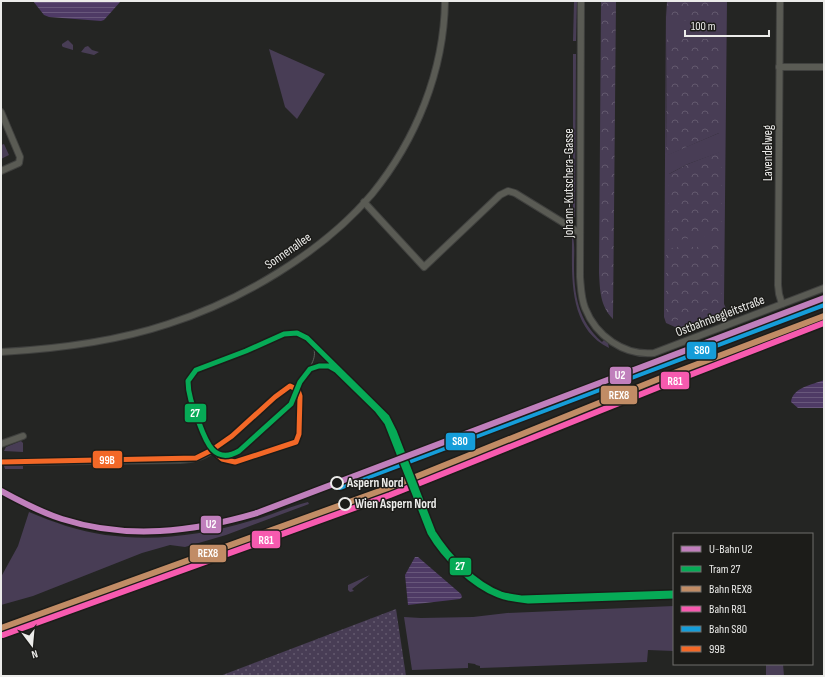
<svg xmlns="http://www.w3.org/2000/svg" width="825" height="677" font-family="'Sofia Sans Condensed',sans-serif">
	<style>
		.grass { fill: #483d55; fill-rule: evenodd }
		.forest { fill: url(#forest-crowns) }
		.garden { fill: url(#garden-dots) }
		.water { fill: url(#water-rules) }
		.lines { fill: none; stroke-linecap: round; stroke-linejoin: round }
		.minor-casing { stroke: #40413f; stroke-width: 8 }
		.minor { stroke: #5a5b54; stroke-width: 6 }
		.tram { stroke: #5d5e5a; stroke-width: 1 }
		.bus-1-casing { stroke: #1c1c19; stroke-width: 8 }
		.bus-1 { stroke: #f36827; stroke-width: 5 }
		.rail-1-casing { stroke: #1c1c19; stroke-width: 9 }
		.rail-2-casing { stroke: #1c1c19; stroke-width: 9 }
		.rail-3-casing { stroke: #1c1c19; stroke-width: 9 }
		.rail-1 { stroke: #c18c65; stroke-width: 6 }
		.rail-2 { stroke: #f75aaf; stroke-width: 6 }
		.rail-3 { stroke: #159dd9; stroke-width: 6 }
		.tram-1-casing { stroke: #1c1c19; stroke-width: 8 }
		.tram-1 { stroke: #06aa56; stroke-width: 5 }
		.metro-1-casing { stroke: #1c1c19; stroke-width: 9 }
		.metro-1 { stroke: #c07fbc; stroke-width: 6 }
		.stop-dot { fill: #1c1c19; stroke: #ececea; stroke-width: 2 }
		.labels { text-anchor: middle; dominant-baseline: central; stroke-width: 3; stroke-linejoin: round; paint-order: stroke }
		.street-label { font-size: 13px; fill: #ececea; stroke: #1c1c19 }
		.stop-label { font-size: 13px; font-weight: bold; fill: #ececea; stroke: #1c1c19; text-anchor: start }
		.line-badge { stroke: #1c1c19; stroke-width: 1.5 }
		.badge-label { font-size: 11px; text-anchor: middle; font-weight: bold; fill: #fff }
	</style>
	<defs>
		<pattern id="forest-crowns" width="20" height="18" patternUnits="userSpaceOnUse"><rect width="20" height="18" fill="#483d55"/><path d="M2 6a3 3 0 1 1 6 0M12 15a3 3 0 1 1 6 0" fill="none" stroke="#63596e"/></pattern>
		<pattern id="garden-dots" width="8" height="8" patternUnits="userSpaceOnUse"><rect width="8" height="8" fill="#483d55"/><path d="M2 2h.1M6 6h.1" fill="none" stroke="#63596e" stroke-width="1.8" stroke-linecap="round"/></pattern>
		<pattern id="water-rules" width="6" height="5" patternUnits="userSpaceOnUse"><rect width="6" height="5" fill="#4e3a65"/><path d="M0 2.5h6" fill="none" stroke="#68577b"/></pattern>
	</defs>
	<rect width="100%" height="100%" fill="#242523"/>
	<g class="grass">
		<polygon points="574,1 577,1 576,41 573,41"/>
		<path d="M666 1 667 17H720V1H727L724 304 729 314 684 331 666 323 664 317ZM667 39 719 133 667 155H666ZM721 152H722V229L669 174 688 164Z"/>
		<polygon points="68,40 73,45 73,50 63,47 62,46 62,44"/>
		<polygon points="88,46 92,50 99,52 94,55 81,52 85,47"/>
		<polygon points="269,49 325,74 297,119 285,107"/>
		<polygon points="573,54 576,54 575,216 573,219"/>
		<polygon points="4,144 9,155 1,159 1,145"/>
		<path d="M573 237C575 246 574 256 574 265 574 294 578 321 602 342L604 340 608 343 609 348C568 328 572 277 572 238Z"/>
		<polygon points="21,441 23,443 23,452 4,451 6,447"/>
		<polygon points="4,466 23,466 23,469 5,469"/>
		<path d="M308 502 309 504 226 535 185 547 170 545 142 553 33 596 1 605V577L18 546 29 512C41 517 54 522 66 526 127 545 190 539 250 521 270 516 288 507 308 502Z"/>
		<polygon points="370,575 352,589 354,591 350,592 348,590 348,585"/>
		<polygon points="674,606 674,651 648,650 647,662 480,668 480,666 476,665 475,664 468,663 468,668 412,670 404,617 421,618 473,617 507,613"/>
		<polygon points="766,664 783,664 784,676 766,676"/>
	</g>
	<g class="forest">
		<path d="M601 1H616L613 319C600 306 600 290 599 273Z"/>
		<polygon points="667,1 720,1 720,17 718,20 672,21 667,17"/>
		<polygon points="667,39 720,39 719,133 666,156"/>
		<polygon points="722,151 722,229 719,234 671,241 668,240 669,174 688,164"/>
		<polygon points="714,242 721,242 722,302 719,306 668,323 666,319 666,249 678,247 697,247"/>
	</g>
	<polygon class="garden" points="396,609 406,676 220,676"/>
	<g class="water">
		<polygon points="33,1 121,1 104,20 101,21 49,17 44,15"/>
		<path d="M824 380V408H798L791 402C793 387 812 385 824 380Z"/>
		<polygon points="415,557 418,557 461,594 462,597 460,599 408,605 405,575"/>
	</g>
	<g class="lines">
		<defs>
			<g id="minor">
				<path d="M581 1 580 277C581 288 581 298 585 308 596 336 624 356 654 353L824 288"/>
				<polyline points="780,1 778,285 779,294 782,304"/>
				<polyline points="779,67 824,67"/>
				<polyline points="1,112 20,157 19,163 1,171"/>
				<polyline points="364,202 424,267 500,195 508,191 515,193 580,233"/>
				<path d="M1 352C57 349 114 342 168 324 240 301 322 253 372 194 416 140 444 71 445 1"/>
				<polyline points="1,444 23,436"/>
				<path d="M1 462 180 460C192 459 202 458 212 450"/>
			</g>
		</defs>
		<use href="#minor" class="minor-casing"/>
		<use href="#minor" class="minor"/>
		<path class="tram" d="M306 373C313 363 319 353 310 341"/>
		<defs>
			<g id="bus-1">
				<polygon points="290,386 298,390 300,396 299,434 296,442 235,462 222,459 212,450 232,436 275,397"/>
				<polyline points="1,462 196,458 212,450"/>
			</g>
		</defs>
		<use href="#bus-1" class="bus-1-casing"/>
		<use href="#bus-1" class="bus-1"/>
		<defs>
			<polyline id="rail-1" points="1,628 388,488 661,378 824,316"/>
			<polyline id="rail-2" points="3,635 390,495 664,385 824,323"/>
			<polyline id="rail-3" points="340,487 822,305"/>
		</defs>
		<use href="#rail-1" class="rail-1-casing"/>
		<use href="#rail-2" class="rail-2-casing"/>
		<use href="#rail-3" class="rail-3-casing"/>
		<use href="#rail-1" class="rail-1"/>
		<use href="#rail-2" class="rail-2"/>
		<use href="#rail-3" class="rail-3"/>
		<defs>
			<path id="tram-1" d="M674 593 522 598C515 597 507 596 501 594 474 584 448 556 433 532L394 431 387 417 307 338 297 333 284 334 246 351 196 370 188 381C188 395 193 407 198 420 205 439 213 466 239 451L291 404 300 382 310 369 319 366H329L336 370 377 410 387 423 430 533C444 557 472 585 498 595 508 599 519 600 529 601L674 596"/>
		</defs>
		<use href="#tram-1" class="tram-1-casing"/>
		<use href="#tram-1" class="tram-1"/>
		<defs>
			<path id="metro-1" d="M1 491C21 502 40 512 62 519 128 540 192 532 257 513L824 298"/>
		</defs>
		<use href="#metro-1" class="metro-1-casing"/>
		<use href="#metro-1" class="metro-1"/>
	</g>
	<g class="stop-dot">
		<circle cx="337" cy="483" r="6"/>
		<circle cx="345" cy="504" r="6"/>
	</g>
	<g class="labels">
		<g class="street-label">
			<text transform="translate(768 153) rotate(-90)">Lavendelweg</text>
			<text transform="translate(569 183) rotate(-90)">Johann-Kutschera-Gasse</text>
			<text transform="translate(288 251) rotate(-35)">Sonnenallee</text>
			<text transform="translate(720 316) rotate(-21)">Ostbahnbegleitstraße</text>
		</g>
		<g class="stop-label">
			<text x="347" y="483">Aspern Nord</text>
			<text x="355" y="504">Wien Aspern Nord</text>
		</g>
	</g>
	<g class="line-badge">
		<rect x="686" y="341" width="31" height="19" rx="4" fill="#159dd9"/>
		<rect x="609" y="366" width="23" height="19" rx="4" fill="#c07fbc"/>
		<rect x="660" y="371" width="30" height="19" rx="4" fill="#f75aaf"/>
		<rect x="600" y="385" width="38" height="20" rx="4" fill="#c18c65"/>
		<rect x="184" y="403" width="23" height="20" rx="4" fill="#06aa56"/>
		<rect x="445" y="432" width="31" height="19" rx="4" fill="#159dd9"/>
		<rect x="92" y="450" width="31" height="19" rx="4" fill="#f36827"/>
		<rect x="200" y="515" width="22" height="19" rx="4" fill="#c07fbc"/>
		<rect x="251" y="530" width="30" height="19" rx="4" fill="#f75aaf"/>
		<rect x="189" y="544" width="38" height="19" rx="4" fill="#c18c65"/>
		<rect x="449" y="557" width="23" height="19" rx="4" fill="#06aa56"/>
	</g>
	<g class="badge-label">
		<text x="702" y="354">S80</text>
		<text x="620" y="379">U2</text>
		<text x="675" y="385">R81</text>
		<text x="619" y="399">REX8</text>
		<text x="195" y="417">27</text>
		<text x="460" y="445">S80</text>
		<text x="107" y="464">99B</text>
		<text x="211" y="528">U2</text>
		<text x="266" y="544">R81</text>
		<text x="208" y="557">REX8</text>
		<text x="460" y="570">27</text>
	</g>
	<rect width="825" height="677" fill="none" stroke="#ececea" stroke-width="4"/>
	<rect x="673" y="533" width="140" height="132" fill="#1c1c19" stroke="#6f6f6d"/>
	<rect x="681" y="546" width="20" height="6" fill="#c07fbc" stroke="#6f6f6d"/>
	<text x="709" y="553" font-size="12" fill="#ececea">U-Bahn U2</text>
	<rect x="681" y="566" width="20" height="6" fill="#06aa56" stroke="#6f6f6d"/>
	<text x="709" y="573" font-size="12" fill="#ececea">Tram 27</text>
	<rect x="681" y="586" width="20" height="6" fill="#c18c65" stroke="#6f6f6d"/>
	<text x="709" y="593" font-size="12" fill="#ececea">Bahn REX8</text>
	<rect x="681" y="606" width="20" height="6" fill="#f75aaf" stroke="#6f6f6d"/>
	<text x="709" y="613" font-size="12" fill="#ececea">Bahn R81</text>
	<rect x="681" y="626" width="20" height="6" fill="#159dd9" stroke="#6f6f6d"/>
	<text x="709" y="633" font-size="12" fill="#ececea">Bahn S80</text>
	<rect x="681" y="646" width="20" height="6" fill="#f36827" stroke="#6f6f6d"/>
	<text x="709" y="653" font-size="12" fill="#ececea">99B</text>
	<g transform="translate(32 645) rotate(164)" stroke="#1c1c19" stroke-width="3" paint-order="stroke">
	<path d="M0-3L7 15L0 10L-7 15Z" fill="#ececea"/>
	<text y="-6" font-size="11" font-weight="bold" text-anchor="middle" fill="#ececea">N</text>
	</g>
	<path d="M685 30v6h84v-6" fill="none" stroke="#ececea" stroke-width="2"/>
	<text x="691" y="30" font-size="12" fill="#ececea" stroke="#1c1c19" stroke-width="3" paint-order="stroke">100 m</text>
</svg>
